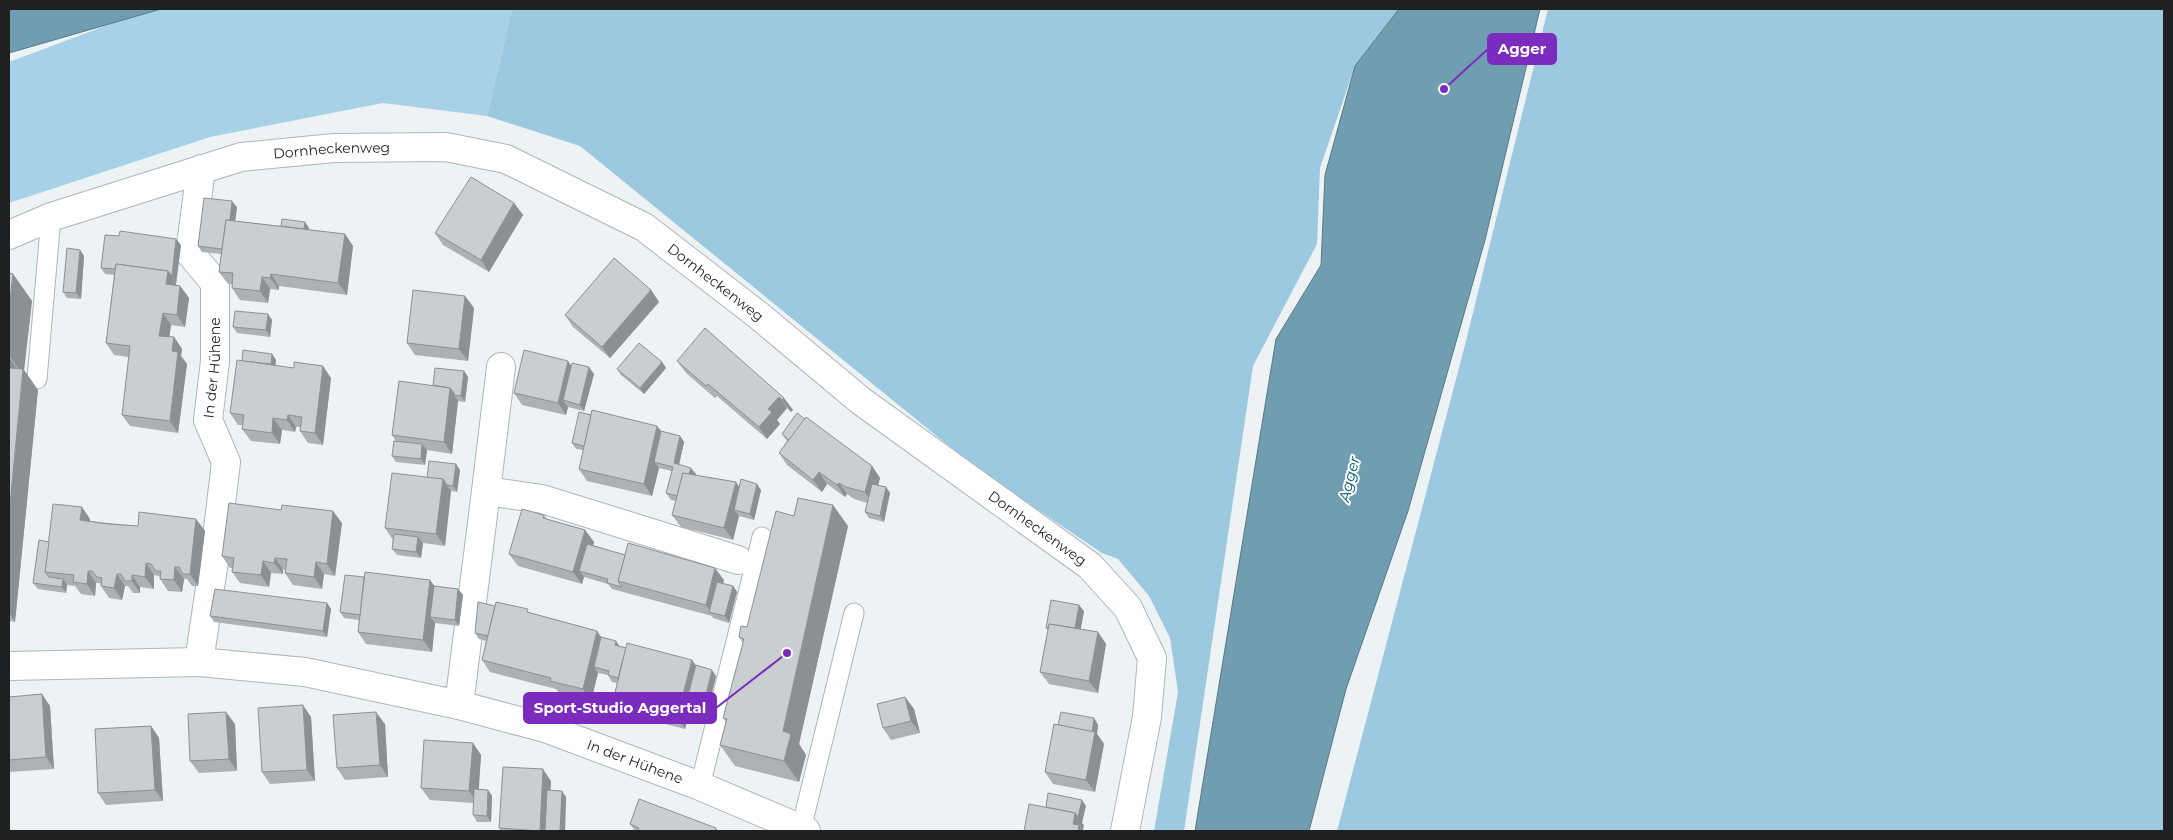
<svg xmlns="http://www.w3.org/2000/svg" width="2173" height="840" font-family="Montserrat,sans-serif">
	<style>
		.green { fill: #a6d1e6 }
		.forest { fill: #9cc9df }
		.water { fill: #719db1; stroke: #587886 }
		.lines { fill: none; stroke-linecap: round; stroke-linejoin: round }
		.service-casing { stroke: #b0b5b7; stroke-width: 21 }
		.minor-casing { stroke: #b0b5b7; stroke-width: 30 }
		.service { stroke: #fff; stroke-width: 19 }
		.minor { stroke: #fff; stroke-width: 28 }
		.wall { fill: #adb1b4 }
		.shaded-wall { fill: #8d9092 }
		.building { fill: #c9ced1; stroke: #8d9092 }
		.labels { text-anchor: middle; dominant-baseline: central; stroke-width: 4; stroke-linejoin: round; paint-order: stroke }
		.street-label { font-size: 14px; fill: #1e2021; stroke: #fff }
		.water-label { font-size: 15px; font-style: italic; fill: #005976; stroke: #fff }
		.leader { fill: none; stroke: #7b2cbf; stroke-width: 2 }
		.callout-dot { fill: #7b2cbf; stroke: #fff; stroke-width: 2 }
		.callout { fill: #7b2cbf; stroke: #7b2cbf; stroke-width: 2 }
		.callout-label { font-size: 15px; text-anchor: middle; font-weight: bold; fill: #fff }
	</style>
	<rect width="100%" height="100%" fill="#edf2f5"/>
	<polygon class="green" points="161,9 512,9 487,116 383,103 210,137 9,203 9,62 113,23"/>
	<g class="forest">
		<polygon points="512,9 1399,9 1355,66 1320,168 1317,244 1253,366 1184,831 1154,831 1178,692 1170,638 1149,596 1118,559 1102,553 976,468 580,146 487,116"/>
		<polygon points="1548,9 2164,9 2164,831 1337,831 1465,345"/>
	</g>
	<g class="water">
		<polygon points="9,9 161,9 9,53"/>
		<polygon points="1399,9 1540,9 1485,240 1408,511 1346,689 1309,831 1195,831 1276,339 1321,265 1325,175 1355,66"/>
	</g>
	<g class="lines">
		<defs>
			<g id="service">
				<polyline points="37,379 51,217"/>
				<polyline points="700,786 762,537"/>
				<polyline points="801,829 854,613"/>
			</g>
			<g id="minor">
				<path id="s1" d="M9 235 51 217 241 157 334 148 446 147 506 159 644 227 758 315 861 401 1090 566 1128 608 1152 658 1147 717 1125 831"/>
				<polyline points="486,491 501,367"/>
				<path id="s2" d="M199 662 215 554 226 462 208 420 215 361V283L190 253 201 169"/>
				<path id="s3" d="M9 666 199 662 305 672 459 705 545 728 700 786 806 831"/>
				<polyline points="459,705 486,491 542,499 738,560"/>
			</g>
		</defs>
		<use href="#service" class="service-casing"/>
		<use href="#minor" class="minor-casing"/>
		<use href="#service" class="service"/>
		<use href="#minor" class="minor"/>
	</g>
	<g class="wall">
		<polygon points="514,203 523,215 489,272 443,245 435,233"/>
		<polygon points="237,207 235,221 281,226 305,222 309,228 309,230 345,234 353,246 347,295 279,286 279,290 270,289 268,303 240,300 232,288 232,284 228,284 219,272 221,254 202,252 198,246"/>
		<polygon points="181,245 176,285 180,286 189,298 185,327 171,325 169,337 174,337 182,349 181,356 187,364 178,433 130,426 122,415 129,357 114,355 106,343 114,275 105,274 101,268"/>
		<polygon points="80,250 84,256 81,299 67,298 63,292"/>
		<polygon points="9,273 13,274 32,301 24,370 38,390 15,622 9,621"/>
		<polygon points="651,290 659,302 610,358 573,327 565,315"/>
		<polygon points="465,296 474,308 468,361 415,355 407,343"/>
		<polygon points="268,314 272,320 270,337 237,333 233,327"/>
		<polygon points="272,354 276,360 275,365 331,378 323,445 308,443 300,431 300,427 296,427 295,432 282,430 280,444 251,441 242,429 243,425 238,425 230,413 242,361"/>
		<polygon points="677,361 784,398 793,410 791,412 787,408 777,420 780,424 767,439 717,396 715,398 686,373"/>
		<polygon points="662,362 666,368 644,394 621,375 617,369"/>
		<polygon points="571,365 594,374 584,411 568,407 566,415 522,405 514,393"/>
		<polygon points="464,371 468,377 465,402 458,401 452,454 427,450 425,465 396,462 392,456 396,441 392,435 433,385"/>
		<polygon points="591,415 657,426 661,431 680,436 684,442 679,465 696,474 695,475 736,482 739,487 761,490 754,520 739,516 733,540 681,527 672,515 676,501 671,500 666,493 672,471 659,468 652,496 587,481 579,469 583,450 576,449 572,443"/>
		<polygon points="782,434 872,466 880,478 878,485 886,487 890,493 884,522 869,518 865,512 867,503 854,499 847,494 845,497 827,484 822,492 787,465 779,453 787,441"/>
		<polygon points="460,470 457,492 451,491 445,546 423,543 421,558 397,555 392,549 393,540 385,528 427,478"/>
		<polygon points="544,515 547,519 585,530 594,542 593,545 625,555 724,580 723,583 733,586 737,592 729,623 713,618 712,616 612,589 608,584 584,577 582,584 518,566 509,554"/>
		<polygon points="794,516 848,526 799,744 806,755 799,782 735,766 720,745 726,722 723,718 743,643 739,637 747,627"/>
		<polygon points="90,519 90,521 138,526 196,519 205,531 198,586 192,586 187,579 184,579 182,592 168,591 160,579 160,577 159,576 154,575 154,589 140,587 140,593 133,593 128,586 125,586 122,600 109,598 101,586 101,584 100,583 96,583 95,596 81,594 75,586 67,585 66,593 38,589 33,583 49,542"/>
		<polygon points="342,523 335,576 324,574 322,589 293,585 285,573 285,570 283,569 283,574 271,573 269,587 240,583 232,572 232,568 230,568 222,556"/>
		<polygon points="364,577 430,580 434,586 458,589 463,595 459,626 435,623 432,652 366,644 358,632 359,620 344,618 340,612"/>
		<polygon points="327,603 331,609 327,637 214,622 210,616"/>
		<polygon points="495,606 531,613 597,631 601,637 620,646 696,665 716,676 709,705 692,701 685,729 621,713 613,701 617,683 612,682 608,675 598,673 591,701 559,693 556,689 490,672 482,660 486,641 479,639 475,633"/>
		<polygon points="1084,611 1080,629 1098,632 1106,644 1098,693 1049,684 1040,672 1048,630 1046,628"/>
		<polygon points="9,697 50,706 54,769 9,772"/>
		<polygon points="905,697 914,709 920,733 891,740 883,728"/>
		<polygon points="311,717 315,781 270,784 262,772"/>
		<polygon points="1094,718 1098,725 1097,734 1104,744 1095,792 1053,784 1045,772 1058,725"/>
		<polygon points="235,724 237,771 199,773 190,761"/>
		<polygon points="385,724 388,777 345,780 337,768"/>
		<polygon points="151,726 159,738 163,801 106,805 98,793"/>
		<polygon points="473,743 481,755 478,789 488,790 492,796 491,822 477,822 473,815 473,803 430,800 421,788"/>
		<polygon points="551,781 550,791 566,797 565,831 501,831 499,828"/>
		<polygon points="630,824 716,828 718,831 635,831"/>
	</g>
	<g class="shaded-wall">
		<polygon points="232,201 237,207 231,255 226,249"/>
		<polygon points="514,203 523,215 489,272 481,260"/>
		<polygon points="305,222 309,228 308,240 303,234"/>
		<polygon points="345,234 353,246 347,295 338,283"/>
		<polygon points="176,239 181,245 176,283 172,276"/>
		<polygon points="80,250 84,256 81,299 76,293"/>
		<polygon points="168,271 176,283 174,296 166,284"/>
		<polygon points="13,274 32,301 24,370 38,390 15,622 9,613 9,515 23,375 9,355 9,310"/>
		<polygon points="271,274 279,286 279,290 270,278"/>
		<polygon points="262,277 270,289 268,303 260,291"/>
		<polygon points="180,286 189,298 185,327 177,315"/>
		<polygon points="651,290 659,302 610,358 602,347"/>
		<polygon points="465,296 474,308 468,361 459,349"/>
		<polygon points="163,313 171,325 168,348 159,336"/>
		<polygon points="268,314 272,320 270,337 266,330"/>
		<polygon points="174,337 182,349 181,356 187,364 178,433 170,421 172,351"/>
		<polygon points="272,354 276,360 274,376 270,369"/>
		<polygon points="9,357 21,375 9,374"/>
		<polygon points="568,361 576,373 563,400 568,407 566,415 558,403"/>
		<polygon points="662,362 666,368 644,394 640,388"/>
		<polygon points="323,366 331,378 323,445 315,433"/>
		<polygon points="589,367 594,374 584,411 580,405"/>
		<polygon points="464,371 468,377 465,402 461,396"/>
		<polygon points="450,388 456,396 454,395 458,401 452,454 444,442"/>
		<polygon points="779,397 787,408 777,420 780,424 767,439 759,427 768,409"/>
		<polygon points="784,398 793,410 791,412 782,400"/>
		<polygon points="288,415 296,427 295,432 287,420"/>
		<polygon points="273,418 282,430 280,444 272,433"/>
		<polygon points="657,426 666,437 654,462 659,468 652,496 644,484"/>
		<polygon points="680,436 684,442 678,469 674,463"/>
		<polygon points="422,444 427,450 425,465 421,459"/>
		<polygon points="456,464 460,470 457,492 453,486"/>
		<polygon points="872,466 880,478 873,504 865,492"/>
		<polygon points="691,468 696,474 686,504 682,498"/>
		<polygon points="819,472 827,484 822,492 813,480"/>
		<polygon points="443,479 451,491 445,546 436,534"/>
		<polygon points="736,482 744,494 734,510 739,516 733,540 724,528"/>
		<polygon points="839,483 847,494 845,497 837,485"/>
		<polygon points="757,484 761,490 754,520 750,514"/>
		<polygon points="886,487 890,493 884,522 880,516"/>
		<polygon points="833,505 848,526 799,744 806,755 799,782 784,761 783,731"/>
		<polygon points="82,507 90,519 89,532 80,520"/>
		<polygon points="333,511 342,523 335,576 327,564"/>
		<polygon points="196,519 205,531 198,586 190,574"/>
		<polygon points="585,530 594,542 585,573 579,571 584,577 582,584 573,572"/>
		<polygon points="418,537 423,543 421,558 416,552"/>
		<polygon points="275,558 283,569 283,574 274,563"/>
		<polygon points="263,561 271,573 269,587 261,575"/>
		<polygon points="316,562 324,574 322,589 314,577"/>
		<polygon points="146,563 154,575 154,589 145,577"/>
		<polygon points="175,567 184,579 182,592 174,580"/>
		<polygon points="715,568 724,580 715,614 711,612 706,605"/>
		<polygon points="88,571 96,583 95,596 87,584"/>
		<polygon points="117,574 125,586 122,600 114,588"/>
		<polygon points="132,575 140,587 140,593 132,581"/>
		<polygon points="63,579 67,585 66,593 62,587"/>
		<polygon points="430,580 439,592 430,617 435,623 432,652 423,640"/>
		<polygon points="733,586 737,592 729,623 725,616"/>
		<polygon points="458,589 463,595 459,626 455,620"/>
		<polygon points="327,603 331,609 327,637 323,631"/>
		<polygon points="1079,605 1084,611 1079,639 1074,633"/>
		<polygon points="597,631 605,643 594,667 598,673 591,701 583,689"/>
		<polygon points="1098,632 1106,644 1098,693 1089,681"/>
		<polygon points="616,641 620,647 615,645"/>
		<polygon points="692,660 700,671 688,695 692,701 685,729 677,717"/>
		<polygon points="712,670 716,676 709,705 705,699"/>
		<polygon points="42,694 50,706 54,769 46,757"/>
		<polygon points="905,697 914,709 920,733 911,721"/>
		<polygon points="303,705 311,717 315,781 307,770"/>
		<polygon points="226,712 235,724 237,771 229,759"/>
		<polygon points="376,712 385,724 388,777 380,765"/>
		<polygon points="1094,718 1098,725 1097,734 1104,744 1095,792 1086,780"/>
		<polygon points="151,726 159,738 163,801 155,790"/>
		<polygon points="473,743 481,755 478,803 469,791"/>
		<polygon points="543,769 551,781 548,831 540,831"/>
		<polygon points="488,790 492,796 491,822 487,816"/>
		<polygon points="562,791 566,797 565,831 560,831"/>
		<polygon points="1082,800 1086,806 1082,823 1084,825 1083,830 1084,831 1078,831 1073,824 1075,813"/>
	</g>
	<g class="building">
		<polygon points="471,177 514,203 481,260 435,233"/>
		<polygon points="204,198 232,201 230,220 226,220 222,249 198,246"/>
		<polygon points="282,219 305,222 304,229 281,226"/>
		<polygon points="226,220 345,234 338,283 271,274 270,278 262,277 260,291 232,288 233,273 219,272"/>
		<polygon points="120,231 176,239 172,276 168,271 116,264 115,269 101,268 105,235 119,236"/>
		<polygon points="67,248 80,250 76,293 63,292"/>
		<polygon points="614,258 651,290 602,347 565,315"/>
		<polygon points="116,264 168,271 166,284 180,286 177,315 163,313 159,336 174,337 172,351 178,352 170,421 122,415 130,346 106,343"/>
		<polygon points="9,273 13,274 9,310"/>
		<polygon points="413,290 465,296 459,349 407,343"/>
		<polygon points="235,311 268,314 266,330 233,327"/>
		<polygon points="705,328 784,398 782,400 779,397 768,409 772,412 759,427 708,384 706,386 677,361"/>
		<polygon points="639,343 662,362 640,388 617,369"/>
		<polygon points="243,350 272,354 271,364 242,361"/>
		<polygon points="524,350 568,361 558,403 514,393"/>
		<polygon points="237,360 294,368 294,362 323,366 315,433 300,431 302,417 288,415 287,420 273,418 272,433 242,429 244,415 230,413"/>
		<polygon points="572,363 589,367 580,405 563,400"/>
		<polygon points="9,368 23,369 9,515"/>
		<polygon points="435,368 464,371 461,396 454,395 454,393 450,388 433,385"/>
		<polygon points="399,381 450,388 444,442 392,435"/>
		<polygon points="592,410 657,426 644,484 579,469"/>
		<polygon points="579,412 591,415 584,446 572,443"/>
		<polygon points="797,413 805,419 789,440 782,434"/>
		<polygon points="806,417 872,466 865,492 846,487 839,483 837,485 819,472 813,480 779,453"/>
		<polygon points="661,431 680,436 674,463 691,468 689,474 683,473 677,496 666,493 673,467 654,462"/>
		<polygon points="394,441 422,444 421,459 392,456"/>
		<polygon points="429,461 456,464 453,486 447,485 443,479 427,478"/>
		<polygon points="392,473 443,479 436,534 385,528"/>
		<polygon points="683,473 736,482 724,528 672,515"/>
		<polygon points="741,479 757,484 750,514 734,510"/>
		<polygon points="872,484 886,487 880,516 865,512"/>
		<polygon points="798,498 833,505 783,731 791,734 784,761 720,745 727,719 723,718 744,639 739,637 741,626 747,627 776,511 794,516"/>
		<polygon points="229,503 281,510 282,505 333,511 327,564 316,562 314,577 285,573 287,559 275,558 274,563 263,561 261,575 232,572 234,558 222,556"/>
		<polygon points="53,504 82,507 80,520 108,524 138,526 139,512 196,519 190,574 183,574 179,567 175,567 174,580 160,579 161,571 156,571 151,564 146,563 145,577 132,575 132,581 125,581 121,574 117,574 114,588 101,586 102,578 97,577 92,571 88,571 87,584 73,582 74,575 45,572"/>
		<polygon points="522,509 544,515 543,518 585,530 573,572 509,554"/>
		<polygon points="394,534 418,537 416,552 392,549"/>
		<polygon points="39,540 49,542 45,572 49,577 63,579 62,587 33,583"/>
		<polygon points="628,543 715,568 706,605 618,581"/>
		<polygon points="587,544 625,555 618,581 622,587 607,583 608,579 579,571"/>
		<polygon points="365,572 430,580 423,640 358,632"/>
		<polygon points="345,575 364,577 360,615 340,612"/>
		<polygon points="717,582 733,586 725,616 709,612"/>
		<polygon points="434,586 458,589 455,620 430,617"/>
		<polygon points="215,589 327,603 323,631 210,616"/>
		<polygon points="1051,600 1079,605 1075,628 1049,624 1048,628 1046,628"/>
		<polygon points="478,602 495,606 488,636 475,633"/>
		<polygon points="496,602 528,609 527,612 597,631 583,689 550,681 551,678 482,660"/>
		<polygon points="1049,624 1098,632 1089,681 1040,672"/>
		<polygon points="601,637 616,641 615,645 626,648 618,678 608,675 609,671 594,667"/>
		<polygon points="627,643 692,660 677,717 613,701"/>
		<polygon points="696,665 712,670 705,699 688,695"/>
		<polygon points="42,694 46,757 9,760 9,697"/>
		<polygon points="905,697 911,721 883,728 877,704"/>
		<polygon points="303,705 307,770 262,772 258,708"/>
		<polygon points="226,712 229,759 190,761 188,714"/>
		<polygon points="376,712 380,765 337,768 333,715"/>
		<polygon points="1061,712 1094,718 1092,732 1058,725"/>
		<polygon points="1054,724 1095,732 1086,780 1045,772"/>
		<polygon points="151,726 155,790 98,793 95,729"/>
		<polygon points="424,740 473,743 469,791 421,788"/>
		<polygon points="503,767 543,769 540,831 499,828"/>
		<polygon points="474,789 488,790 487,816 473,815"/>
		<polygon points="547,790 562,791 560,831 545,831"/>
		<polygon points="1048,793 1082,800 1078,817 1075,813 1046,807"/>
		<polygon points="639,799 716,828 715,831 638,831 639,828 630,824"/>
		<polygon points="1029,804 1075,813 1073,824 1079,825 1078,831 1024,831"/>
	</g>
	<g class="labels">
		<g class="street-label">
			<text stroke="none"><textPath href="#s1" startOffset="336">Dornheckenweg</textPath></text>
			<text stroke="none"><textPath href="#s1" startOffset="756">Dornheckenweg</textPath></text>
			<text stroke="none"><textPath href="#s2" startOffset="300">In der Hühene</textPath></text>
			<text stroke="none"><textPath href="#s1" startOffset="1161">Dornheckenweg</textPath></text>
			<text stroke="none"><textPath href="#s3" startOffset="639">In der Hühene</textPath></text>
		</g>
		<g class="water-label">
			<text transform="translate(1349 479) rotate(-76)">Agger</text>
		</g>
	</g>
	<path class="leader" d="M1444 89L1488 49M787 653L716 708"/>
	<g class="callout-dot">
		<circle cx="1444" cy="89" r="5"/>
		<circle cx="787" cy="653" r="5"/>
	</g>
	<g class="callout">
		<rect x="1488" y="34" width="68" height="30" rx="5"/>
		<rect x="524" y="693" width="192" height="30" rx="5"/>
	</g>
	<g class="callout-label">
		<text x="1522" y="54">Agger</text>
		<text x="620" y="713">Sport-Studio Aggertal</text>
	</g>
	<rect width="2173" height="840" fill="none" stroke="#1e2021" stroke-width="20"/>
</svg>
